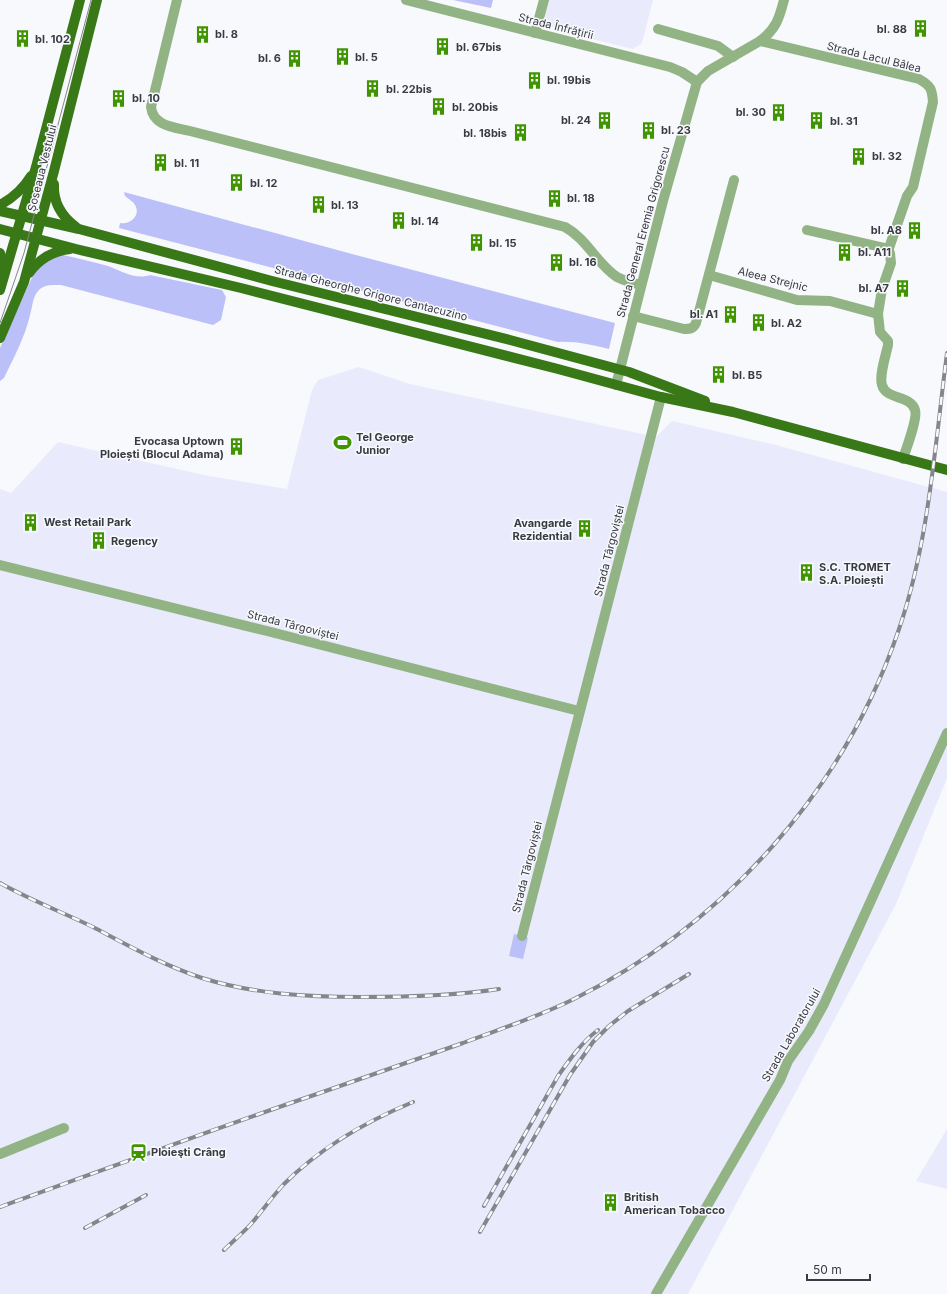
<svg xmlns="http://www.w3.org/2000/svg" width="947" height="1294" font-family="Inter,sans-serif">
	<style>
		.built { fill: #e9ebfc }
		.green { fill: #bcc0f8 }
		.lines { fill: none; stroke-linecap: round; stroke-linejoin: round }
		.minor { stroke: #92b485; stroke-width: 10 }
		.major { stroke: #397816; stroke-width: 10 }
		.tram { stroke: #85868c; stroke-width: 1 }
		.rail-casing { stroke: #85868c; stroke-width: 4 }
		.rail { stroke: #f8f9fd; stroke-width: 2.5; stroke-dasharray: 8; stroke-linecap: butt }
		.labels { text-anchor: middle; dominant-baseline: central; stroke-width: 3; stroke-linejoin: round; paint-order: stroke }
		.street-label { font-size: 11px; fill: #393a42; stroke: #f8f9fd }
		.poi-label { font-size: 11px; font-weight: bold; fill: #393a42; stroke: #f8f9fd; text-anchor: start }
	</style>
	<rect width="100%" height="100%" fill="#f8f9fd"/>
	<g class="built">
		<polygon points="549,0 653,0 642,43 633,49 558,31 544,20"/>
		<polygon points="359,367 410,384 656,437 672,421 776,445 947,492 947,778 896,904 688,1294 0,1294 0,489 11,493 58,442 204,475 287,489 312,390 318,380"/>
		<polygon points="947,1129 947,1189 916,1181"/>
	</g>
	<g class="green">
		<polygon points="453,0 493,0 491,8"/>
		<path d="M124 192 352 254 615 323 609 349C591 345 576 341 558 342L119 228 120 223C131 225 141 215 135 205 133 201 128 199 125 196Z"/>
		<path d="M63 255C78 258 93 262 108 266 121 271 136 280 150 275L222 290 226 297 221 320 213 325 61 285C54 285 46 284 40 289 32 296 33 306 30 315 25 337 14 357 4 378L0 381V348L33 275 42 264 51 257Z"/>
		<polygon points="514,934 528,938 523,959 509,956"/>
	</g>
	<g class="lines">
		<g class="minor">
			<path d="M177 0 151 107C153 126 174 127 190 131L565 227C587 239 597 264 617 277 625 281 633 283 641 285"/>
			<polyline points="406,0 670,67 682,72 697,82"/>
			<polyline points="658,29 711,44 718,46 733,57"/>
			<polyline points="535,33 544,0"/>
			<path d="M760 41 919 79C931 86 932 89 933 102L913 187 907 196 888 251"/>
			<path d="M807 230 885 248 890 253 891 263 882 289 878 314 880 332 888 341V345C886 355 879 375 882 385 886 400 911 395 915 410 918 418 906 449 903 459"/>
			<polyline points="709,275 797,300 830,301 878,314"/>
			<path d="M633 316 684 329C690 329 693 329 696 323L734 180"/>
			<path d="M616 385 663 201 697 82 708 71 760 41C776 29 779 19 784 0"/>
			<polyline points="0,565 267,631 579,711"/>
			<polyline points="522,936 661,397"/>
			<polyline points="0,1154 64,1128"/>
			<polyline points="656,1294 780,1080 788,1061 809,1031 824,1004 947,733"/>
		</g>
		<g class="major">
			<path d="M54 184C53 202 61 216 76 227"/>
			<path d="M0 205C13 198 23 189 31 176"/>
			<polyline points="0,211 79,229 272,281 510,340 629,372 705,401"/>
			<polyline points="0,229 76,249 241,288 558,369 661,397 733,412 947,470"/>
			<polyline points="0,253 3,264 3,272"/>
			<path d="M29 273C39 259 53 251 70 249"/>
			<polyline points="0,290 36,167 80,0"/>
			<polyline points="0,338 24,282 54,171 97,0"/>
		</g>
		<polyline class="tram" points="0,323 24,253 91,0"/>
		<defs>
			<g id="rail">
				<path d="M0 883C30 900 62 912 93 927 129 946 163 965 202 978 253 994 307 997 361 997 407 997 453 996 499 989"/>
				<path d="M484 1206 558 1076C570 1059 582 1042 598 1030"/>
				<path d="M0 1207C106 1169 211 1130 317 1094 366 1077 414 1060 463 1043 500 1029 538 1017 574 999 725 924 845 789 899 629 929 542 935 444 947 353"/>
				<polyline points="85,1228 146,1195"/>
				<polyline points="480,1232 570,1075 593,1042 609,1026 628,1011 689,974"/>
				<path d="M224 1250C233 1241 243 1233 251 1224 262 1211 272 1197 284 1184 321 1147 365 1122 413 1102"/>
			</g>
		</defs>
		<use href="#rail" class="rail-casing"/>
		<use href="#rail" class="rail"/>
	</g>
	<defs>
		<symbol id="building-bare" viewBox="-9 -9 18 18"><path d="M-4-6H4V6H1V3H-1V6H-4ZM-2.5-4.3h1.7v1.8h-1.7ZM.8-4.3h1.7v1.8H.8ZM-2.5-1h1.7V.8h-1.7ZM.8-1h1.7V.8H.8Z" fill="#409400" stroke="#f8f9fd" stroke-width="2.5" paint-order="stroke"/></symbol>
		<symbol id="stadium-bare" viewBox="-9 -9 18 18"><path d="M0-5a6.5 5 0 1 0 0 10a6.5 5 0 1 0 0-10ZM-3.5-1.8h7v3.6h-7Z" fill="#409400" stroke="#f8f9fd" stroke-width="2.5" paint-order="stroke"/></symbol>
		<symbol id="station-bare" viewBox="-9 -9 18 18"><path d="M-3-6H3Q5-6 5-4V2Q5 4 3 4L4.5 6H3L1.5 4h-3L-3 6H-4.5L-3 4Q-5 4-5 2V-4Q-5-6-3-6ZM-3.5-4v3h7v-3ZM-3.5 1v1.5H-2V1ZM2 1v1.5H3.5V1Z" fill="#409400" stroke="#f8f9fd" stroke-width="2.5" paint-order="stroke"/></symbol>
	</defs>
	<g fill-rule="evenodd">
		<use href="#building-bare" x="908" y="16" width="25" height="25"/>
		<use href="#building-bare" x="190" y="22" width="25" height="25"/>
		<use href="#building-bare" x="10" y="26" width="25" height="25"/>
		<use href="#building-bare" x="430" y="34" width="25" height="25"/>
		<use href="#building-bare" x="330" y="44" width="25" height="25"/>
		<use href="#building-bare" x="282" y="46" width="25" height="25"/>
		<use href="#building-bare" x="522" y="68" width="25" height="25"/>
		<use href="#building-bare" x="360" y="76" width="25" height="25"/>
		<use href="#building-bare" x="106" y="86" width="25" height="25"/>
		<use href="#building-bare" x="426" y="94" width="25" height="25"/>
		<use href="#building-bare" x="766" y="100" width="25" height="25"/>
		<use href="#building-bare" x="592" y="108" width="25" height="25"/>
		<use href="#building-bare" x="804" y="108" width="25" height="25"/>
		<use href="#building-bare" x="636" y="118" width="25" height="25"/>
		<use href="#building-bare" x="508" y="120" width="25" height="25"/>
		<use href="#building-bare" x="846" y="144" width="25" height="25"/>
		<use href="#building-bare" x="148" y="150" width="25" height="25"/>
		<use href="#building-bare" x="224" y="170" width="25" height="25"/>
		<use href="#building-bare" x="542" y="186" width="25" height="25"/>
		<use href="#building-bare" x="306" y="192" width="25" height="25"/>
		<use href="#building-bare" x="386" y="208" width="25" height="25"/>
		<use href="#building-bare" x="902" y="218" width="25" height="25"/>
		<use href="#building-bare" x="464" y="230" width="25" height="25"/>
		<use href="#building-bare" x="832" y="240" width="25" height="25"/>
		<use href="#building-bare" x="544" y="250" width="25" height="25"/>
		<use href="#building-bare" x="890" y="276" width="25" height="25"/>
		<use href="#building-bare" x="718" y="302" width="25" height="25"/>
		<use href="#building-bare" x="746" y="310" width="25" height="25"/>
		<use href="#building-bare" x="706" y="362" width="25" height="25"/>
		<use href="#stadium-bare" x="330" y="430" width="25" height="25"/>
		<use href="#building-bare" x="224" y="434" width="25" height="25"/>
		<use href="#building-bare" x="18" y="510" width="25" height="25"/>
		<use href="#building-bare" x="572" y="516" width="25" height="25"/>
		<use href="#building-bare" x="86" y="528" width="25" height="25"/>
		<use href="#building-bare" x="794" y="560" width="25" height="25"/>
		<use href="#station-bare" x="126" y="1140" width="25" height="25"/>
		<use href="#building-bare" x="598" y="1190" width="25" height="25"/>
	</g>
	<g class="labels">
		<g class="street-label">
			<text transform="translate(556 26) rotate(14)">Strada Înfrățirii</text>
			<text transform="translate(874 57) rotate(14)">Strada Lacul Bâlea</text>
			<text transform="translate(42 168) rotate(-76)">Șoseaua Vestului</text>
			<text transform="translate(643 232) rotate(-75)">Strada General Eremia Grigorescu</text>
			<text transform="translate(773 279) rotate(14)">Aleea Strejnic</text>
			<text transform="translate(371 293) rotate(14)">Strada Gheorghe Grigore Cantacuzino</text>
			<text transform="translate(609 551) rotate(-76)">Strada Târgoviștei</text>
			<text transform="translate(293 625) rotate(14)">Strada Târgoviștei</text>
			<text transform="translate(527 867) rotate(-76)">Strada Târgoviștei</text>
			<text transform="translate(791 1035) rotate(-60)">Strada Laboratorului</text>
		</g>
		<g class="poi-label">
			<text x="907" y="29" text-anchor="end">bl. 88</text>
			<text x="215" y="34">bl. 8</text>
			<text x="35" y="39">bl. 102</text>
			<text x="456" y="47">bl. 67bis</text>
			<text x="355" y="57">bl. 5</text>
			<text x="281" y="58" text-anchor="end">bl. 6</text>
			<text x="547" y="80">bl. 19bis</text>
			<text x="386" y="89">bl. 22bis</text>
			<text x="132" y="98">bl. 10</text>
			<text x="452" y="107">bl. 20bis</text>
			<text x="766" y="112" text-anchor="end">bl. 30</text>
			<text x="591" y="120" text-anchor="end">bl. 24</text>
			<text x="830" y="121">bl. 31</text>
			<text x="661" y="130">bl. 23</text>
			<text x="507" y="133" text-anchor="end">bl. 18bis</text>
			<text x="872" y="156">bl. 32</text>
			<text x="174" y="163">bl. 11</text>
			<text x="250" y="183">bl. 12</text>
			<text x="567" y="198">bl. 18</text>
			<text x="331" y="205">bl. 13</text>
			<text x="411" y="221">bl. 14</text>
			<text x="902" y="230" text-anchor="end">bl. A8</text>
			<text x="489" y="243">bl. 15</text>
			<text x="858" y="252">bl. A11</text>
			<text x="569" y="262">bl. 16</text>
			<text x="889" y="288" text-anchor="end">bl. A7</text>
			<text x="718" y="314" text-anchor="end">bl. A1</text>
			<text x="771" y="323">bl. A2</text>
			<text x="732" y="375">bl. B5</text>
			<text x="356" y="437">Tel George<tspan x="356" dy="13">Junior</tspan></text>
			<text x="224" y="441" text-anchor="end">Evocasa Uptown<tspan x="224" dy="13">Ploiești (Blocul Adama)</tspan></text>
			<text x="44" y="522">West Retail Park</text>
			<text x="572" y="523" text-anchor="end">Avangarde<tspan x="572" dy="13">Rezidential</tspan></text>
			<text x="111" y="541">Regency</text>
			<text x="819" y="567">S.C. TROMET<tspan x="819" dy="13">S.A. Ploiești</tspan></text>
			<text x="151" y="1152">Ploieşti Crâng</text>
			<text x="624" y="1197">British<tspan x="624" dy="13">American Tobacco</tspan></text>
		</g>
	</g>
	<path d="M807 1274v6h63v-6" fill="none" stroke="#393a42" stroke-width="2"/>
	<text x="813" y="1274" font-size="12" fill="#393a42" stroke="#f8f9fd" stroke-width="3" paint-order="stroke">50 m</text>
</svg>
